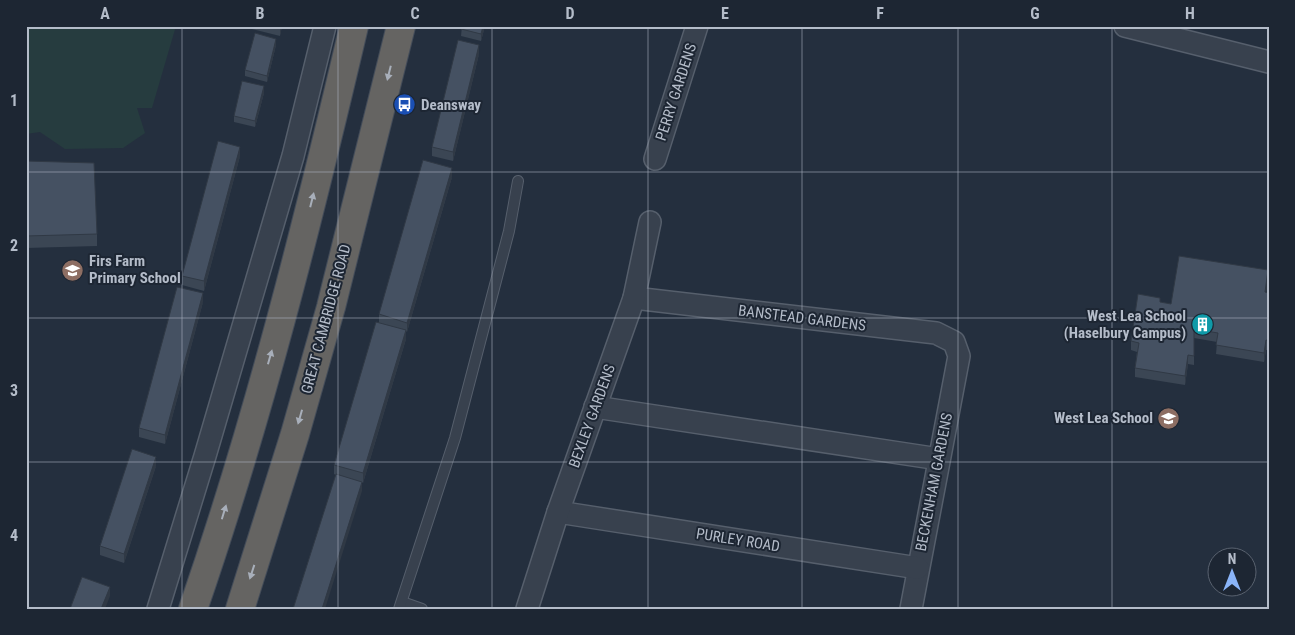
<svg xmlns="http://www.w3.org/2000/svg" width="1295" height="635" font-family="'Roboto Condensed',sans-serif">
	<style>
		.green { fill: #263c3f }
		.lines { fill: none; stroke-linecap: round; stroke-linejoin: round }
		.service-casing { stroke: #565f6c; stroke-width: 12 }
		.minor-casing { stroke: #565f6c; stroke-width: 24 }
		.trunk-casing { stroke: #434c59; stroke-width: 30 }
		.service { stroke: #38414e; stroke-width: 10 }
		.minor { stroke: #38414e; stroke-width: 21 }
		.trunk { stroke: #656462; stroke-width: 28 }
		.wall { fill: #3b4654 }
		.shaded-wall { fill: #303945 }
		.building { fill: #455162; stroke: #303945 }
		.oneway { fill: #a8afba }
		.grid { fill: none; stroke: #b4bcc9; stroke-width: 1; stroke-opacity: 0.55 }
		.labels { text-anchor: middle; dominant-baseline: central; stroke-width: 4; stroke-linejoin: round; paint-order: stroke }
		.street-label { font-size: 15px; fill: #b4bcc9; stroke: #1d2633 }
		.poi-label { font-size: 15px; font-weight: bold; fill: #b4bcc9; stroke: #1d2633; text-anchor: start }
		.neatline { fill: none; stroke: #b4bcc9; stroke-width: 2 }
		.grid-label { font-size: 16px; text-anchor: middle; font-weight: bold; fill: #b4bcc9 }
	</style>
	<rect width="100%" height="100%" fill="#242f3e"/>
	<polygon class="green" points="26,26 176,26 152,108 137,108 145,133 123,148 65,149 40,132 26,134"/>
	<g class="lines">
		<defs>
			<g id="service">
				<polyline points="402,602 422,609"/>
				<polyline points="399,609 455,438 509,231 518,181"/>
			</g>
			<g id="minor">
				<polyline points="1125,26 1269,62"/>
				<polyline points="655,159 697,26"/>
				<polyline points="634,298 936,333 954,342 959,356 911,609"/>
				<polyline points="595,407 939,459"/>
				<polyline points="558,512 918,568"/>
				<polyline points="158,609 205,456 293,156 325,26"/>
				<polyline points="527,609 558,512 634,298 650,222"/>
			</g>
			<g id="trunk">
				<path d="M193 609C259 418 308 222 354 26"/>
				<polyline points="240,609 295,434 331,307 401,26"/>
			</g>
		</defs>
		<use href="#service" class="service-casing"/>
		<use href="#minor" class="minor-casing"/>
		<use href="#trunk" class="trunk-casing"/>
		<use href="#service" class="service"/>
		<use href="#minor" class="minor"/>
		<use href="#trunk" class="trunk"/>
	</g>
	<g class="wall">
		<polygon points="252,26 282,26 280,36 252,29"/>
		<polygon points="462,26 485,26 481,41 461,36"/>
		<polygon points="276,45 267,82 245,76 245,70"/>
		<polygon points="479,54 453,161 432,156 432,147"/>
		<polygon points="264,93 255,127 234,122 234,116"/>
		<polygon points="240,156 204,291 182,285 182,276"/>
		<polygon points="26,161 97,234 97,246 26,248"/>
		<polygon points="452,177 407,332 406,331 406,339 363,483 362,482 362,491 334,474 334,465 379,322 379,314"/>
		<polygon points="1268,279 1266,292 1269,293 1269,350 1266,350 1264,362 1216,354 1217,342 1194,338 1194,365 1188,364 1185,385 1135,377 1135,368 1137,352 1131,350 1131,341 1160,302 1171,304"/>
		<polygon points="203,302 165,444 139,437 139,428"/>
		<polygon points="156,466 124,563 100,555 100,546"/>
	</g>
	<g class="shaded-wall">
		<polygon points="280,26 282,26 280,36"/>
		<polygon points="483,26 485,26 481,41 481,34"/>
		<polygon points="276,39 276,45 267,82 267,76"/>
		<polygon points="479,45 479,54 453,161 453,152"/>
		<polygon points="264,86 264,93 255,127 255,121"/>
		<polygon points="240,147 240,156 204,291 204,281"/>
		<polygon points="452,168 452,177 407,332 407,323"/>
		<polygon points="1268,270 1268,279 1265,301 1265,292"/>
		<polygon points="203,293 203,302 165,444 165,435"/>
		<polygon points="406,330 406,339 363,483 363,473"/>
		<polygon points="1266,340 1266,350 1264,362 1264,353"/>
		<polygon points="1188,355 1188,364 1185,385 1185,376"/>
		<polygon points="156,457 156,466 124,563 124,554"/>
		<polygon points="362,482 362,491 325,609 322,609"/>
		<polygon points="110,587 110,596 105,609 101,609"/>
	</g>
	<g class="building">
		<polygon points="462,26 483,26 481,34 461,29"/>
		<polygon points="255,33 276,39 267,76 245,70"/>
		<polygon points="458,40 479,45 453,152 432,147"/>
		<polygon points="242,81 264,86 255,121 234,116"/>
		<polygon points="218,141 240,147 204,281 182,276"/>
		<polygon points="423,160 452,168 407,323 379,314"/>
		<polygon points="26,161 94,163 97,234 26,236"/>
		<polygon points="1179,256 1268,270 1265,292 1269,293 1269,341 1266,340 1264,353 1216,345 1218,333 1194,329 1194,356 1188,355 1185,376 1135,368 1139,343 1131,341 1138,294 1160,298 1160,302 1171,304"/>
		<polygon points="177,287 203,293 165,435 139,428"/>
		<polygon points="376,322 406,330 363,473 334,465"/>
		<polygon points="132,449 156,457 124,554 100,546"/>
		<polygon points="336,474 362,482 322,609 293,609"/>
		<polygon points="82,577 110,587 101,609 70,609"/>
	</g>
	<defs><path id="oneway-solid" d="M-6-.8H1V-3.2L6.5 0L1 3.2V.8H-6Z" transform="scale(1.25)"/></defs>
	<g class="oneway">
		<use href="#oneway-solid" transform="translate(389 73) rotate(104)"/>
		<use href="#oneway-solid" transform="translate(312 200) rotate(-76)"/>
		<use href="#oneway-solid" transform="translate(270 357) rotate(-74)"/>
		<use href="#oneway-solid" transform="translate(300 417) rotate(106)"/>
		<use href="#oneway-solid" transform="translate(224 512) rotate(-73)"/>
		<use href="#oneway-solid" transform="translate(252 572) rotate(108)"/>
	</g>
	<path class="grid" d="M182 26V609M338 26V609M492 26V609M648 26V609M802 26V609M958 26V609M1112 26V609M26 172H1269M26 318H1269M26 462H1269"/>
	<defs>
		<symbol id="bus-disc" viewBox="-11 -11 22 22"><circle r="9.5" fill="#1a4fb4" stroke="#1d2633"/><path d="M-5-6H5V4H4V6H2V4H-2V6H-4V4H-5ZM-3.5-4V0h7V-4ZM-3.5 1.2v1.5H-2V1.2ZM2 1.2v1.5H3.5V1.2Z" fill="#fff"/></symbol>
		<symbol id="school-disc" viewBox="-11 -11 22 22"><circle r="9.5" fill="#8d6e63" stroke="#1d2633"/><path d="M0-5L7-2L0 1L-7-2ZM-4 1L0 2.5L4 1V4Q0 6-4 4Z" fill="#fff"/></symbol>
		<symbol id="building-disc" viewBox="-11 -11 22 22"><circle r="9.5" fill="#0f9aa8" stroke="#1d2633"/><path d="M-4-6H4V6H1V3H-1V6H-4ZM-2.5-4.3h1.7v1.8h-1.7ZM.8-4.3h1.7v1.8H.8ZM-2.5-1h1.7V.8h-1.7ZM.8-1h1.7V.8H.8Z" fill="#fff"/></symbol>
	</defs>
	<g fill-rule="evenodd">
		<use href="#bus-disc" x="392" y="92" width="25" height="25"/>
		<use href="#school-disc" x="60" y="258" width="25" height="25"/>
		<use href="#building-disc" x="1190" y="312" width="25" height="25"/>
		<use href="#school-disc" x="1156" y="406" width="25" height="25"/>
	</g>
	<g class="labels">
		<g class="street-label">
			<text transform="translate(676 92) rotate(-72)">PERRY GARDENS</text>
			<text transform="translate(802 318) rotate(7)">BANSTEAD GARDENS</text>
			<text transform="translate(326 319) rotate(-75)">GREAT CAMBRIDGE ROAD</text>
			<text transform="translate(592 416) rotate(-70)">BEXLEY GARDENS</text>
			<text transform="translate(934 482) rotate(-79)">BECKENHAM GARDENS</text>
			<text transform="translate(738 540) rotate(9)">PURLEY ROAD</text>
		</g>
		<g class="poi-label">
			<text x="421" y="105">Deansway</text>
			<text x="89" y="261">Firs Farm<tspan x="89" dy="17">Primary School</tspan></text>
			<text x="1186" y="316" text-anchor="end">West Lea School<tspan x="1186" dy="17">(Haselbury Campus)</tspan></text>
			<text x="1153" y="418" text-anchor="end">West Lea School</text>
		</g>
	</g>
	<rect width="1295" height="635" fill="none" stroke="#1d2633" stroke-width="55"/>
	<g transform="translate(1232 572)"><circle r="24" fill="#1d2633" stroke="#59626f"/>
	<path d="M0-4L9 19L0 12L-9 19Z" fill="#8ab4f8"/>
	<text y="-8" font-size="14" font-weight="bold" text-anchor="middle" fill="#b4bcc9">N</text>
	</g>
	<rect x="28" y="28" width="1240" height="580" class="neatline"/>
	<g class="grid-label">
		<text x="105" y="19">A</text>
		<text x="260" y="19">B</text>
		<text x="415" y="19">C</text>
		<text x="570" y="19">D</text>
		<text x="725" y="19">E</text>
		<text x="880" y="19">F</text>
		<text x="1035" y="19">G</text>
		<text x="1190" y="19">H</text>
		<text x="14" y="106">1</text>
		<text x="14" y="251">2</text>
		<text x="14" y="396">3</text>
		<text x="14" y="541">4</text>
	</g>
</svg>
